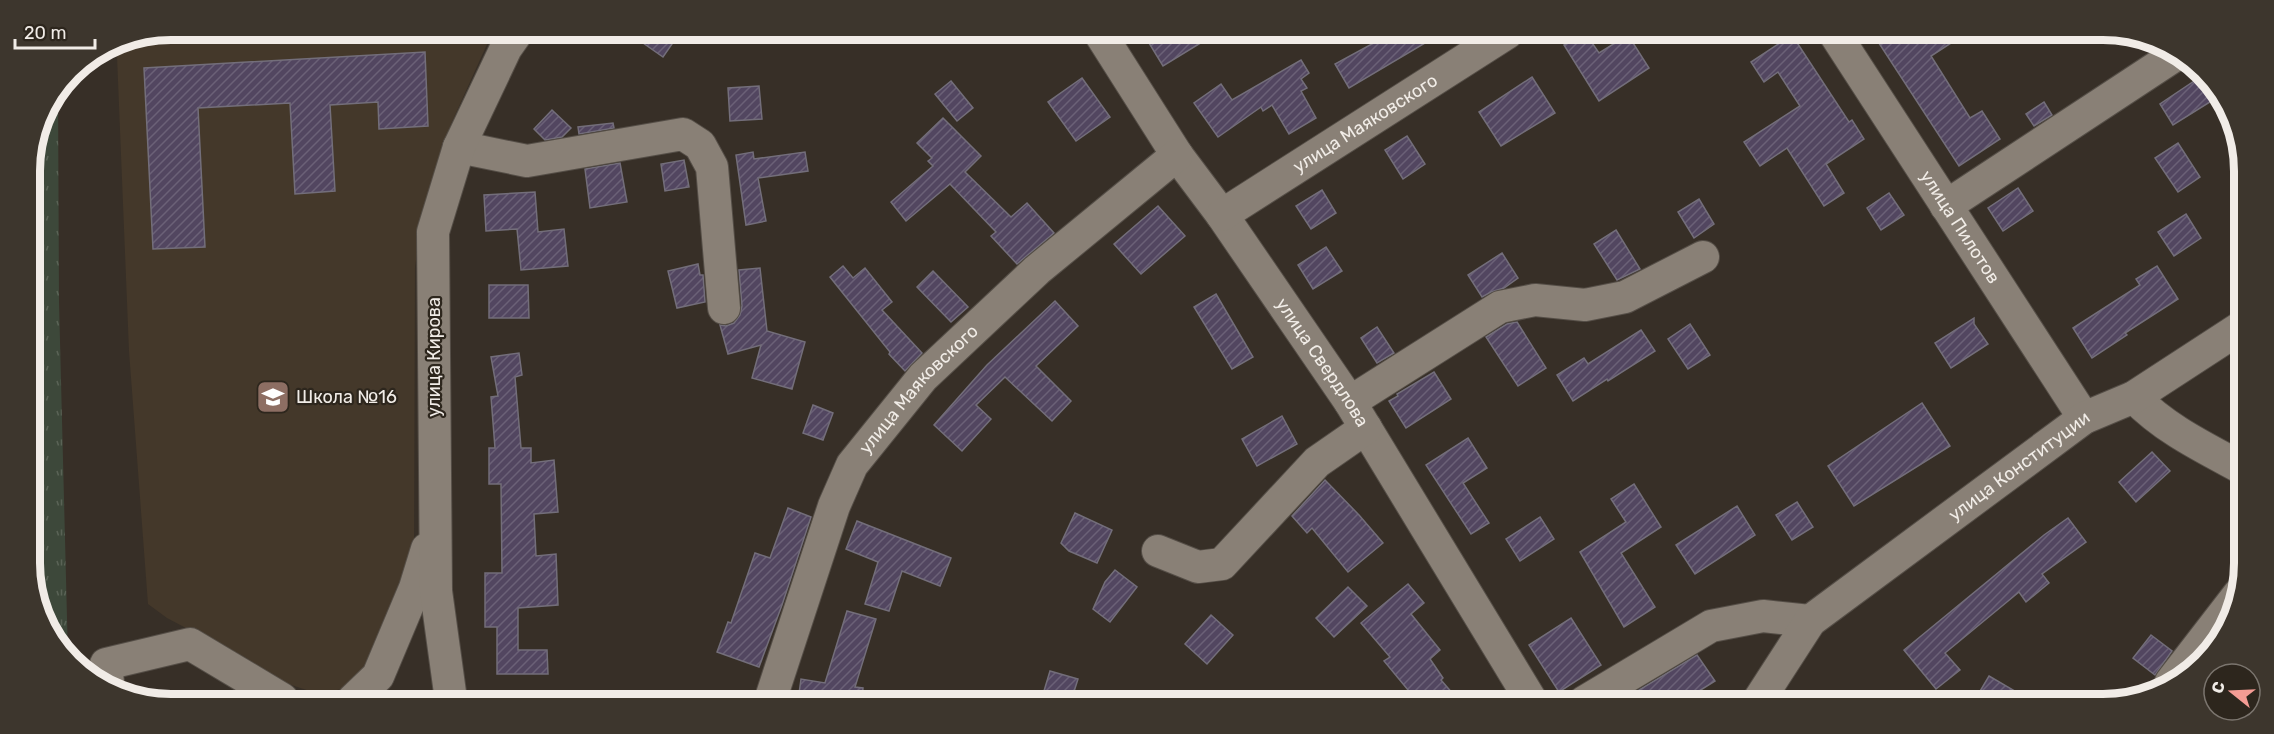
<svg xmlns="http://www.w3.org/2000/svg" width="2274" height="734" font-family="Rubik,sans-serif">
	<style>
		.built { fill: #44382a }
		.grass { fill: url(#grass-tufts) }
		.building { fill: url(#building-hatch); stroke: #736e7a; stroke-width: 1.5 }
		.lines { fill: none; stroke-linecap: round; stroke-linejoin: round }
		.minor-casing { stroke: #554e47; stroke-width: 34 }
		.minor { stroke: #898076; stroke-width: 32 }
		.labels { text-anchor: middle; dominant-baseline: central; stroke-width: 4.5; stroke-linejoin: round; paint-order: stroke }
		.street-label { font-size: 18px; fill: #f1ece7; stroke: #2d261d }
		.poi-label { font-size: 18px; fill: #f1ece7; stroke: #2d261d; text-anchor: start }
		.rim { fill: none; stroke: #f1ece7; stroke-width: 8 }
	</style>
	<defs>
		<pattern id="grass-tufts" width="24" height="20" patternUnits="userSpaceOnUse" patternTransform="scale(1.5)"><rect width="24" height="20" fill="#3d483a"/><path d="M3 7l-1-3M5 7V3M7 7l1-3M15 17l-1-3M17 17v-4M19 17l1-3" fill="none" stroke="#5a6356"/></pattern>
		<pattern id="building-hatch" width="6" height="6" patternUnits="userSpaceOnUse" patternTransform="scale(1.5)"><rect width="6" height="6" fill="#524660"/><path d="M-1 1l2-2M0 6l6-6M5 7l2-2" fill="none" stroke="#6b6177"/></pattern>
	</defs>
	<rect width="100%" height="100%" fill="#372f27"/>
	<polygon class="built" points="171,30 493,31 451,124 423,211 415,267 414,550 367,672 351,687 319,694 282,682 222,647 167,618 148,604 129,351 117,56 124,39"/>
	<polygon class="grass" points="58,91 59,302 68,658 65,656 33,590 30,162 41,117"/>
	<g class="building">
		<polygon points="626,31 681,31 663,57"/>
		<polygon points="1166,32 1185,33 1217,33 1163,66 1149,43"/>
		<polygon points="1392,33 1442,33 1349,88 1335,64"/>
		<polygon points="1582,34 1586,34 1599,53 1628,35 1649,68 1599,101 1564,45"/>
		<polygon points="1873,34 1965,34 1931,56 1970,118 1982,111 2000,139 1959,166"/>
		<polygon points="1792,35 1849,122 1852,120 1864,139 1826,164 1844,193 1824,206 1787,148 1760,166 1744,142 1800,106 1778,72 1764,82 1751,62"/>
		<polygon points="425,52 428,126 379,129 378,102 330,105 335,191 295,194 290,103 198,108 205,247 153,249 144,68"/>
		<polygon points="1301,60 1309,73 1301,79 1307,88 1301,91 1316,118 1289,134 1272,105 1263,111 1261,107 1218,137 1194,103 1221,84 1232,100"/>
		<polygon points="2203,75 2209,78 2218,97 2173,125 2160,104"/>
		<polygon points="1532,77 1555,113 1501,146 1479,112"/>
		<polygon points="1082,78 1110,117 1076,141 1048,102"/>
		<polygon points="951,81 973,108 957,121 935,94"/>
		<polygon points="759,86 762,119 730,121 728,88"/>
		<polygon points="2044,102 2052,115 2034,126 2026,114"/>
		<polygon points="552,110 571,128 562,137 545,140 534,129"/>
		<polygon points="943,118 981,156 965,172 1011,217 1027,203 1054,233 1017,264 991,236 996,232 950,184 906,221 891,202 933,166 928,161 932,158 917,143"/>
		<polygon points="613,123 614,128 579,134 578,127"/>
		<polygon points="1407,136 1425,164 1403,179 1385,150"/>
		<polygon points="2178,143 2200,177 2178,192 2155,158"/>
		<polygon points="753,152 754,159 805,152 808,171 758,178 766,221 746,225 736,155"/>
		<polygon points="684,160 689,187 665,191 661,164"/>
		<polygon points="620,163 627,202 590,208 585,169"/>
		<polygon points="2018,188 2033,211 2003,231 1988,208"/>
		<polygon points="1322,190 1336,213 1311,229 1296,206"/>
		<polygon points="535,192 538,232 564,229 568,266 521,270 517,229 486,231 484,195"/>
		<polygon points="1889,193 1904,215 1881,230 1867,208"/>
		<polygon points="1699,199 1714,224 1694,238 1678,212"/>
		<polygon points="1158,206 1185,236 1141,274 1114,244"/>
		<polygon points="2186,214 2201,238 2174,256 2158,232"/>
		<polygon points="1616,230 1640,269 1617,280 1594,244"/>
		<polygon points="1326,247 1342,271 1313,289 1298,265"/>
		<polygon points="1502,253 1518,278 1504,288 1491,292 1482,297 1468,275"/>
		<polygon points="698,264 700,275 703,275 705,302 677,308 668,271"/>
		<polygon points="843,266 853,278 865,268 892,302 882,310 922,353 905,371 889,354 890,352 830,277"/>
		<polygon points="2157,266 2178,299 2125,333 2127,335 2092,358 2073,328 2140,285 2136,279"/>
		<polygon points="760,268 767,331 805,342 792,389 752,378 761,345 728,354 720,325 726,326 734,323 740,315 742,306 739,270"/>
		<polygon points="933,271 968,307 951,322 917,287"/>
		<polygon points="489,285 528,285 529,318 489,318"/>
		<polygon points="1216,294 1253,357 1232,369 1194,307"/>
		<polygon points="1055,301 1078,326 1036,366 1071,401 1052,421 1005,377 976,405 991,419 962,451 934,425 987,365"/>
		<polygon points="1974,318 1974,324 1988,344 1951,368 1935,343"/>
		<polygon points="1517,322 1546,368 1518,386 1486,337 1507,324"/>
		<polygon points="1690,324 1710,355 1688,369 1668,339"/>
		<polygon points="1377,327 1394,353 1377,363 1361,338"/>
		<polygon points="1641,330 1655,351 1608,381 1607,379 1573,401 1557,375 1584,358 1588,364"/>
		<polygon points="519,353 522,375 515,377 521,448 531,448 531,463 554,460 558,512 534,514 536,556 556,554 558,605 518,608 518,650 547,650 548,674 497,674 497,627 485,627 485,573 502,573 501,484 489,484 489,448 495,448 491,397 498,396 491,357"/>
		<polygon points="1434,372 1451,399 1406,428 1389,401 1398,396 1397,394"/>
		<polygon points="1922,403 1950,446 1854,506 1828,466"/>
		<polygon points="813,405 833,413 823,440 803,433"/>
		<polygon points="1282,416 1297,444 1257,466 1242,439"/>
		<polygon points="1468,438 1487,468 1463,483 1489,523 1471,534 1426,465"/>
		<polygon points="2152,452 2170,471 2136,502 2119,482"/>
		<polygon points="1325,480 1359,515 1383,543 1348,572 1312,528 1307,533 1292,516"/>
		<polygon points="1634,484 1661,527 1621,553 1655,607 1624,627 1580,552 1626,522 1611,499"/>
		<polygon points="1797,502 1813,527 1792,540 1776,515"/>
		<polygon points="1737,506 1755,535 1695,574 1676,545"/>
		<polygon points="788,508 811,517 782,605 759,667 717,652 728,622 731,623 755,553 770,558"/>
		<polygon points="1075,513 1112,530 1097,563 1069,551 1061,543"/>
		<polygon points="1540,517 1554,539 1520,561 1506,539"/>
		<polygon points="2068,518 2086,542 2042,574 2049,583 2026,602 2019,592 1945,653 1960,670 1936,689 1904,650 2044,535"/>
		<polygon points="857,521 951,558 940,586 902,571 889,611 865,604 878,562 846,549"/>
		<polygon points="1115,570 1137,587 1110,622 1093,609 1105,582"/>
		<polygon points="1408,584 1424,603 1411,614 1440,650 1430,659 1443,678 1441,680 1460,702 1418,702 1384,661 1390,657 1361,623"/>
		<polygon points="1348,587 1367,606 1334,637 1316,618"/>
		<polygon points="847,611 876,619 855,687 863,688 862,701 798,701 801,679 825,683"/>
		<polygon points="1211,615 1233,635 1207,664 1185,644"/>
		<polygon points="1571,618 1601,665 1559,692 1529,645"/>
		<polygon points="2151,635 2172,651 2155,675 2133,658"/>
		<polygon points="1697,655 1715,681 1680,703 1625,703 1634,693"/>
		<polygon points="1050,671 1078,679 1071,701 1041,701"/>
		<polygon points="1989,676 2037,704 1973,703"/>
	</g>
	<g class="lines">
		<defs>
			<g id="minor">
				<path id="s1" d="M1099 32 1177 155 1222 215 1350 402 1532 702"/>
				<path id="s2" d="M1835 34 2084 418"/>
				<polyline points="459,147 527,161 683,134 700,145 712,167 724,308"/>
				<polyline points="1946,206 2174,56"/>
				<path id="s3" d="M1222 215 1507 33"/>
				<path d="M2134 397C2164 428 2201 446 2240 467"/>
				<polyline points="1350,402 1500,307 1535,300 1585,305 1625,297 1703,257"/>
				<polyline points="1158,551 1198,567 1222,564 1317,462 1366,428"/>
				<polyline points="2171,682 2239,594"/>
				<polyline points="108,683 106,664 190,644 282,699"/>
				<polyline points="353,700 378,676 415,588 427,549"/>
				<polyline points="451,700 436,591 433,232 459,147 506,48 518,31"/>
				<path id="s4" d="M770 701 834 506 852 465 923 377 1037 270 1177 155"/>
				<polyline points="1584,702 1711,626 1763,616 1810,621"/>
				<path id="s5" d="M1757 703 1810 621 2084 418 2134 397 2240 328"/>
			</g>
		</defs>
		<use href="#minor" class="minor-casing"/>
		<use href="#minor" class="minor"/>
	</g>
	<defs>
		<symbol id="school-square" viewBox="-11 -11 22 22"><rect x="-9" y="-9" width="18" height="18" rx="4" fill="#8d6e63" stroke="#2d261d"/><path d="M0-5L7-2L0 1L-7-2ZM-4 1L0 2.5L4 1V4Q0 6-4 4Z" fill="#fff"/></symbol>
	</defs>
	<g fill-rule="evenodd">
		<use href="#school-square" x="254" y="378" width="38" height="38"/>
	</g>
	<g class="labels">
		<g class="street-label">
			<text stroke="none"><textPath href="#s3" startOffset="170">улица Маяковского</textPath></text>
			<text stroke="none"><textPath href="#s2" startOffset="230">улица Пилотов</textPath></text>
			<text transform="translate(434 357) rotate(-90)">улица Кирова</text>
			<text stroke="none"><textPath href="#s1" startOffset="399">улица Свердлова</textPath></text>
			<text stroke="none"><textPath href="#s4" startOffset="351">улица Маяковского</textPath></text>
			<text stroke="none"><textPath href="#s5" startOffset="358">улица Конституции</textPath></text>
		</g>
		<g class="poi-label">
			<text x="296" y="397">Школа №16</text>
		</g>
	</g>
	<path d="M0 0H2274V734H0ZM171 40H2103A131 131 0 0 1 2234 171V563A131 131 0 0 1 2103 694H171A131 131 0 0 1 40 563V171A131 131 0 0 1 171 40Z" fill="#3d362d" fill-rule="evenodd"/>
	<path class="rim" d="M171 40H2103A131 131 0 0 1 2234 171V563A131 131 0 0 1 2103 694H171A131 131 0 0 1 40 563V171A131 131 0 0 1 171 40Z"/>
	<g transform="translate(2232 692) rotate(288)"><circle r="28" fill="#2d261d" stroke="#7b756e" stroke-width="1.5"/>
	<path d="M0-4.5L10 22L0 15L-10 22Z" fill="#f59c94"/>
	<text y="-9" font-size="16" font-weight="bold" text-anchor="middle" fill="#f1ece7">С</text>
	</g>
	<path d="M15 39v9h80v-9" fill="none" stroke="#f1ece7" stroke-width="3"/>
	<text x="24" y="39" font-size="18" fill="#f1ece7" stroke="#2d261d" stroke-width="4.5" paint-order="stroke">20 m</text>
</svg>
